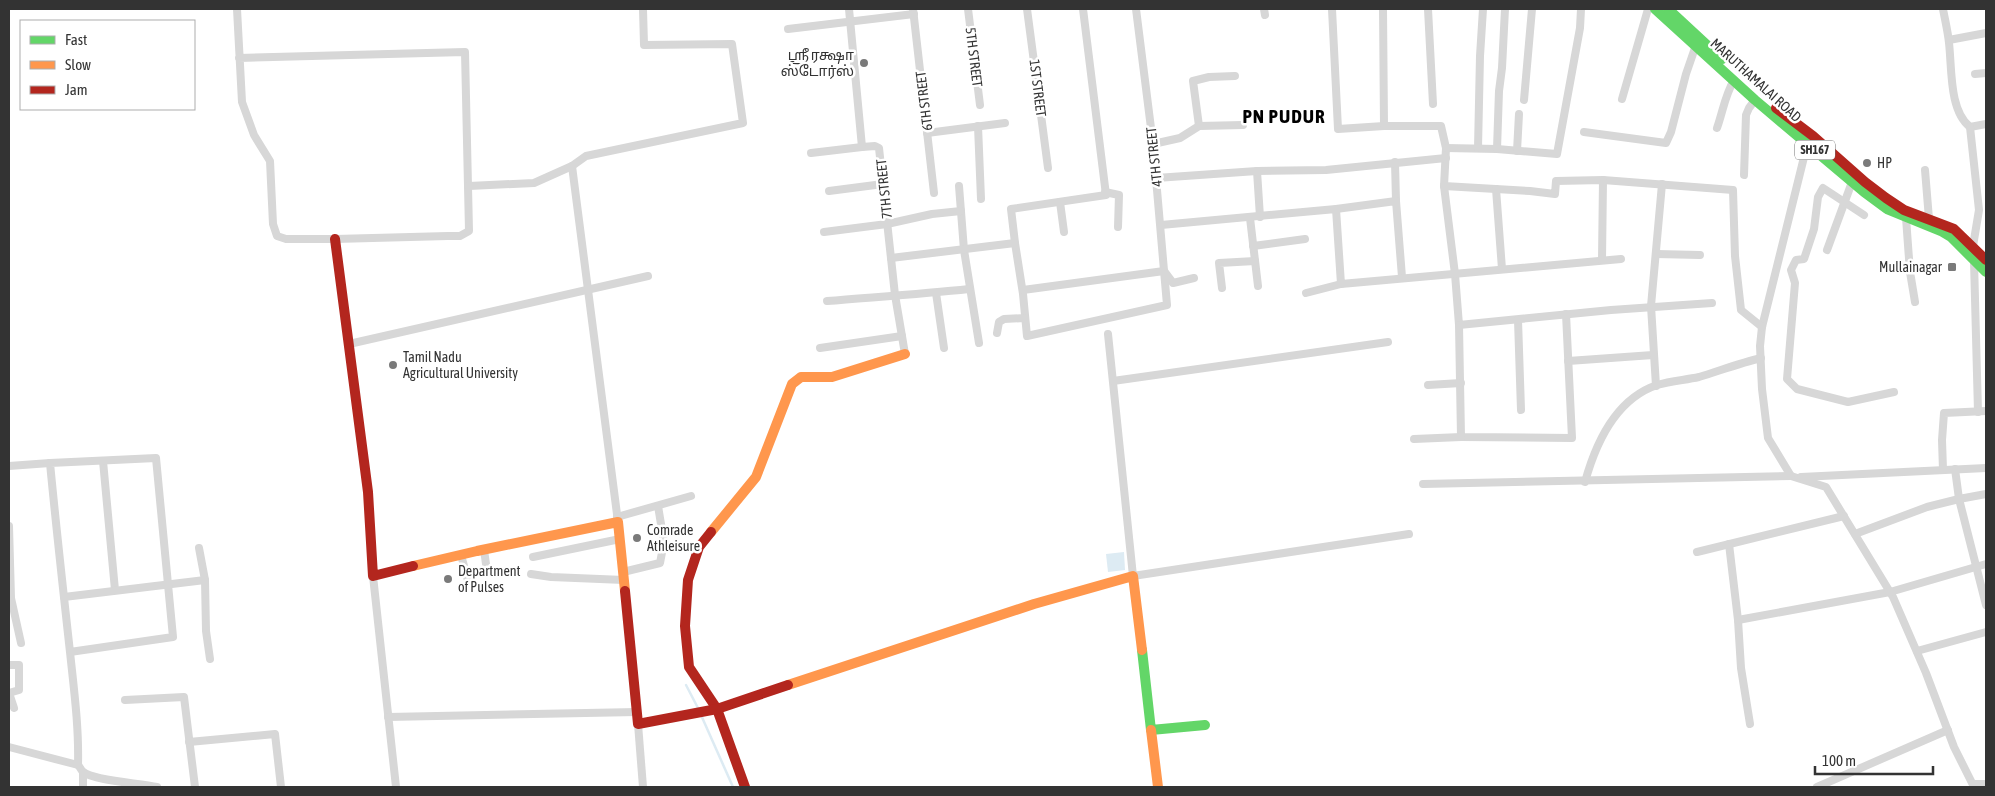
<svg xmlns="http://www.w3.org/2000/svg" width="1995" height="796" font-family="'Asap Condensed','Noto Sans Tamil',sans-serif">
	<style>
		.water { fill: #ddebf3 }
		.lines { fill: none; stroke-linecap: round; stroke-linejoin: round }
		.stream { stroke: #ddebf3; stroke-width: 2.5 }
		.street { stroke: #d7d7d7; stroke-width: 8 }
		.fast { stroke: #63d668; stroke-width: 10 }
		.slow { stroke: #ff974d; stroke-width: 10 }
		.jam { stroke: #b3261e; stroke-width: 10 }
		.poi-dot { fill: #7a7a7a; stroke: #fff; stroke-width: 2 }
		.labels { text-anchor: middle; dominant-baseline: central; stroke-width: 5; stroke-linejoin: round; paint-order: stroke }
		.shield { fill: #fff; stroke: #707070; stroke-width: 1 }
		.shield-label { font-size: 12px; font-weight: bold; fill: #333 }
		.poi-label { font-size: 14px; fill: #333; stroke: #fff; text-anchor: start }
		.street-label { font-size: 14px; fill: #333; stroke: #fff }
		.district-label { font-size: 19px; font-weight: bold; letter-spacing: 1px; fill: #000; stroke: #fff }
	</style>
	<rect width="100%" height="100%" fill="#fff"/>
	<polygon class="water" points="1124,552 1125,570 1108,572 1106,554"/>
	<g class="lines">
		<g class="stream">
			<polyline points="686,685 699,710"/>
			<polyline points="701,715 733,787"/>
		</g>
		<g class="street">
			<polyline points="237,9 242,102 254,135 270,161 273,224 277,236 286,239 335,239 448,236 460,236 469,231 465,52 239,58"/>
			<polyline points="849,9 862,147 875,146 879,148 895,295 905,354"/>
			<polyline points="913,9 934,193"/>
			<polyline points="968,9 980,105"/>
			<polyline points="1027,9 1048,168"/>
			<polyline points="1264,9 1265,15"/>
			<polyline points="1332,9 1338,129 1384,126"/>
			<polyline points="1383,9 1384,126 1441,126 1446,148 1444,186 1455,274 1459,325 1611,310 1712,303"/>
			<polyline points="1428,9 1433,104"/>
			<path d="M1943 9C1945 20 1948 32 1949 43 1952 68 1949 111 1970 127L1986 124"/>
			<polyline points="788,29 914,14"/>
			<polyline points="1949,40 1986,33"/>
			<polyline points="1975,74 1986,73"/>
			<polyline points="1622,99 1648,9"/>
			<polyline points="1524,100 1532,9"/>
			<polyline points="978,126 981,199"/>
			<polyline points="1199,126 1193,81 1209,77 1235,76"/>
			<polyline points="1970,127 1979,210 1973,246"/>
			<path d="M1717 128C1723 111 1725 95 1734 80"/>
			<polyline points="1584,132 1666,143 1671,132 1686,74 1696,45"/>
			<polyline points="927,133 1005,123"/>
			<polyline points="1808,141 1762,327 1760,346 1762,389 1768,438 1791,476 1826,487 1893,597 1926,673 1954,747 1974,787"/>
			<polyline points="1153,144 1180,138 1199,126 1243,125"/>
			<polyline points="1446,148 1497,149 1557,154 1580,28 1581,9"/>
			<polyline points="1478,148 1480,56 1483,9"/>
			<polyline points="1497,149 1499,91 1502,68 1505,9"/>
			<polyline points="1517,151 1519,114"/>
			<polyline points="811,153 862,147"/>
			<polyline points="1395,162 1396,201"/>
			<polyline points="572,166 618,522"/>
			<polyline points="1925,170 1929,219"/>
			<polyline points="1257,171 1260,217"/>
			<polyline points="1744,175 1746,115 1749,108 1755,100"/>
			<polyline points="1156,178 1257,171 1326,170 1446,158"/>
			<polyline points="469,186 534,183 572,166 586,156 743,123 732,44 644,45 643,9"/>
			<polyline points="959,186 964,250 979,343"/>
			<polyline points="1444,186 1530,191 1555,194 1556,181 1603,180 1733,190 1735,256 1741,310 1762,327"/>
			<polyline points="1496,189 1502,269"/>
			<polyline points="829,191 883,184"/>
			<polyline points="1105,192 1119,195 1118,227"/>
			<polyline points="1060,202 1064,232"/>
			<polyline points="1336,209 1396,201 1402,277"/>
			<polyline points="1864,215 1823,188 1818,197 1814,229 1804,259 1796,260 1791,270 1795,283 1787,379 1797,389 1848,402 1894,392"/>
			<polyline points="1250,218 1258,286"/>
			<polyline points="1906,218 1910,272 1915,302"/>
			<polyline points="1161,225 1336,209 1341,284 1621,259"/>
			<polyline points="824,232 887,224 932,214 961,211"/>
			<polyline points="1015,243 1023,294 1027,336 1167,305 1153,144 1136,9"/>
			<polyline points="1253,246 1305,239"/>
			<polyline points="1827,250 1852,182"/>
			<polyline points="1656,254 1700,255"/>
			<polyline points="891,258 1015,243 1011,209 1106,195 1083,9"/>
			<polyline points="1602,260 1603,180"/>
			<polyline points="1974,261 1978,412"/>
			<polyline points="1222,288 1219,263 1255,261"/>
			<polyline points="1023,290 1164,271 1173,283 1194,278"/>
			<polyline points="936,293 944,348"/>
			<polyline points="1306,293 1341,284"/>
			<path d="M827 301C875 297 922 294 969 289"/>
			<polyline points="1518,320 1521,410"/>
			<polyline points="1459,325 1461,437 1572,438 1566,314"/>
			<polyline points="997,333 999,322 1004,319 1025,318"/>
			<polyline points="1108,334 1133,576 1409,534"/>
			<polyline points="349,344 648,276"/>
			<polyline points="820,348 902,336"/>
			<polyline points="1568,361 1653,355"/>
			<polyline points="1113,381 1388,342"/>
			<polyline points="1428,385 1461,383"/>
			<polyline points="1656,386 1651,306 1662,184"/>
			<polyline points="1414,439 1461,437"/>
			<polyline points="103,461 115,590"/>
			<polyline points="9,466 50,463"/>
			<polyline points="1955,469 1959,499 1986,494"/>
			<polyline points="1943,470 1942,440 1944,413 1986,411"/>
			<polyline points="1801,477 1986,468"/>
			<path d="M1585 482C1596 442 1616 399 1657 385 1671 381 1685 380 1699 377 1719 371 1740 363 1761 358"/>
			<polyline points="1423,484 1791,476"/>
			<polyline points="617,517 691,496"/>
			<polyline points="9,526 11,598 21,643"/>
			<polyline points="1855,534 1927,507 1959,499 1986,605"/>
			<polyline points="1729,544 1738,620 1741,668 1750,724"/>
			<polyline points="199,548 205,580 206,631 210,659"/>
			<polyline points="484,550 486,564"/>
			<polyline points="1697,552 1844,516"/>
			<polyline points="461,555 469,584"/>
			<polyline points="533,557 620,539"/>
			<polyline points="623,572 660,563 664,542 658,506"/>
			<polyline points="531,574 551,577 624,580"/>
			<polyline points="373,576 396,787"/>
			<polyline points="64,597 205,580"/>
			<polyline points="1738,620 1890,592 1986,564"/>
			<polyline points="1917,651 1986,632"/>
			<path d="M70 652 173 637 156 458 50 463C56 526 63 589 70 652 74 690 79 727 78 765"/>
			<polyline points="9,665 19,665 19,690 9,693 14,708"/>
			<polyline points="125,700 184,697 195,787"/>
			<polyline points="388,717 637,712"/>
			<polyline points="638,724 643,787"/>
			<polyline points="189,742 275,734 281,787"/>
			<path d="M9 747 78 765C80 767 81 770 83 772 95 781 139 783 157 787"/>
			<polyline points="83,772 83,787"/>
			<polyline points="1973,784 1986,784"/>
			<polyline points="1817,787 1948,730"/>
		</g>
		<g class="fast">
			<polyline points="1655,9 1755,100 1864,192 1887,209 1941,231 1951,237 1986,272"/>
			<polyline points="1668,9 1722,59"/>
			<polyline points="1142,650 1151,730 1205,725"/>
		</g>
		<g class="slow">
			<polyline points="711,532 756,477 792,384 801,377 832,377 905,354"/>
			<polyline points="413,566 477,551 618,522 625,591"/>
			<polyline points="788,685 1034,604 1133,576 1142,650"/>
			<polyline points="1151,730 1158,787"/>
		</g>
		<g class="jam">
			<polyline points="1776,108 1813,136 1865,182 1886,198 1904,210 1954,229 1986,260"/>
			<polyline points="335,239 368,492 373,576 413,566"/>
			<polyline points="711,532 699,547 688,580 685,626 689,667 717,709 745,787"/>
			<polyline points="625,591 638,724 717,709 788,685"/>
		</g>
	</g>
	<g class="poi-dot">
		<circle cx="864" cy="63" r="5"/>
		<circle cx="1867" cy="163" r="5"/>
		<rect x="1947" y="262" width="10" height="10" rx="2.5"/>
		<circle cx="393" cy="365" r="5"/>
		<circle cx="637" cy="538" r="5"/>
		<circle cx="448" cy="579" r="5"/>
	</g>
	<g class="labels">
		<rect class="shield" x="1795" y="140.5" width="40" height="19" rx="4"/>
		<g class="shield-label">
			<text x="1815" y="150">SH167</text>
		</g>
		<g class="poi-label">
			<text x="854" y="55" text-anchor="end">ஶ்ரீ ரக்ஷா<tspan x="854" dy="16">ஸ்டோர்ஸ்</tspan></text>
			<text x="1877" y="163">HP</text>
			<text x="1942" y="267" text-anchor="end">Mullainagar</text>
			<text x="403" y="357">Tamil Nadu<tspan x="403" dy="16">Agricultural University</tspan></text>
			<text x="647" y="530">Comrade<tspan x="647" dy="16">Athleisure</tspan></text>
			<text x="458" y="571">Department<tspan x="458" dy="16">of Pulses</tspan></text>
		</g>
		<g class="street-label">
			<text transform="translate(974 57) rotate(83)">5TH STREET</text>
			<text transform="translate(1756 80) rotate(42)">MARUTHAMALAI ROAD</text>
			<text transform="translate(1038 88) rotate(83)">1ST STREET</text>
			<text transform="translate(924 101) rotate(-97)">6TH STREET</text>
			<text transform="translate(1154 157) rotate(-96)">4TH STREET</text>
			<text transform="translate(884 189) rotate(-96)">7TH STREET</text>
		</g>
		<g class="district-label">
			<text x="1284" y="116">PN PUDUR</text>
		</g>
	</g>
	<rect width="1995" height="796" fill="none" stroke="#333333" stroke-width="20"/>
	<rect x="20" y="20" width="175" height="90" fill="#ffffff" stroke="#adadad"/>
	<rect x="30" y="36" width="25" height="8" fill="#63d668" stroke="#adadad"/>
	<text x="65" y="45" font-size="15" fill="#333333">Fast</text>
	<rect x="30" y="61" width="25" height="8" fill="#ff974d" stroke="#adadad"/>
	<text x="65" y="70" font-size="15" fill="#333333">Slow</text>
	<rect x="30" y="86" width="25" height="8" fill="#b3261e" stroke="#adadad"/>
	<text x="65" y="95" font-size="15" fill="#333333">Jam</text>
	<path d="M1815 766v8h118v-8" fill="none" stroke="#333333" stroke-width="2.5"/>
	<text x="1822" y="766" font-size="15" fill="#333333" stroke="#ffffff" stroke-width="4" paint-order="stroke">100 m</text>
</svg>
